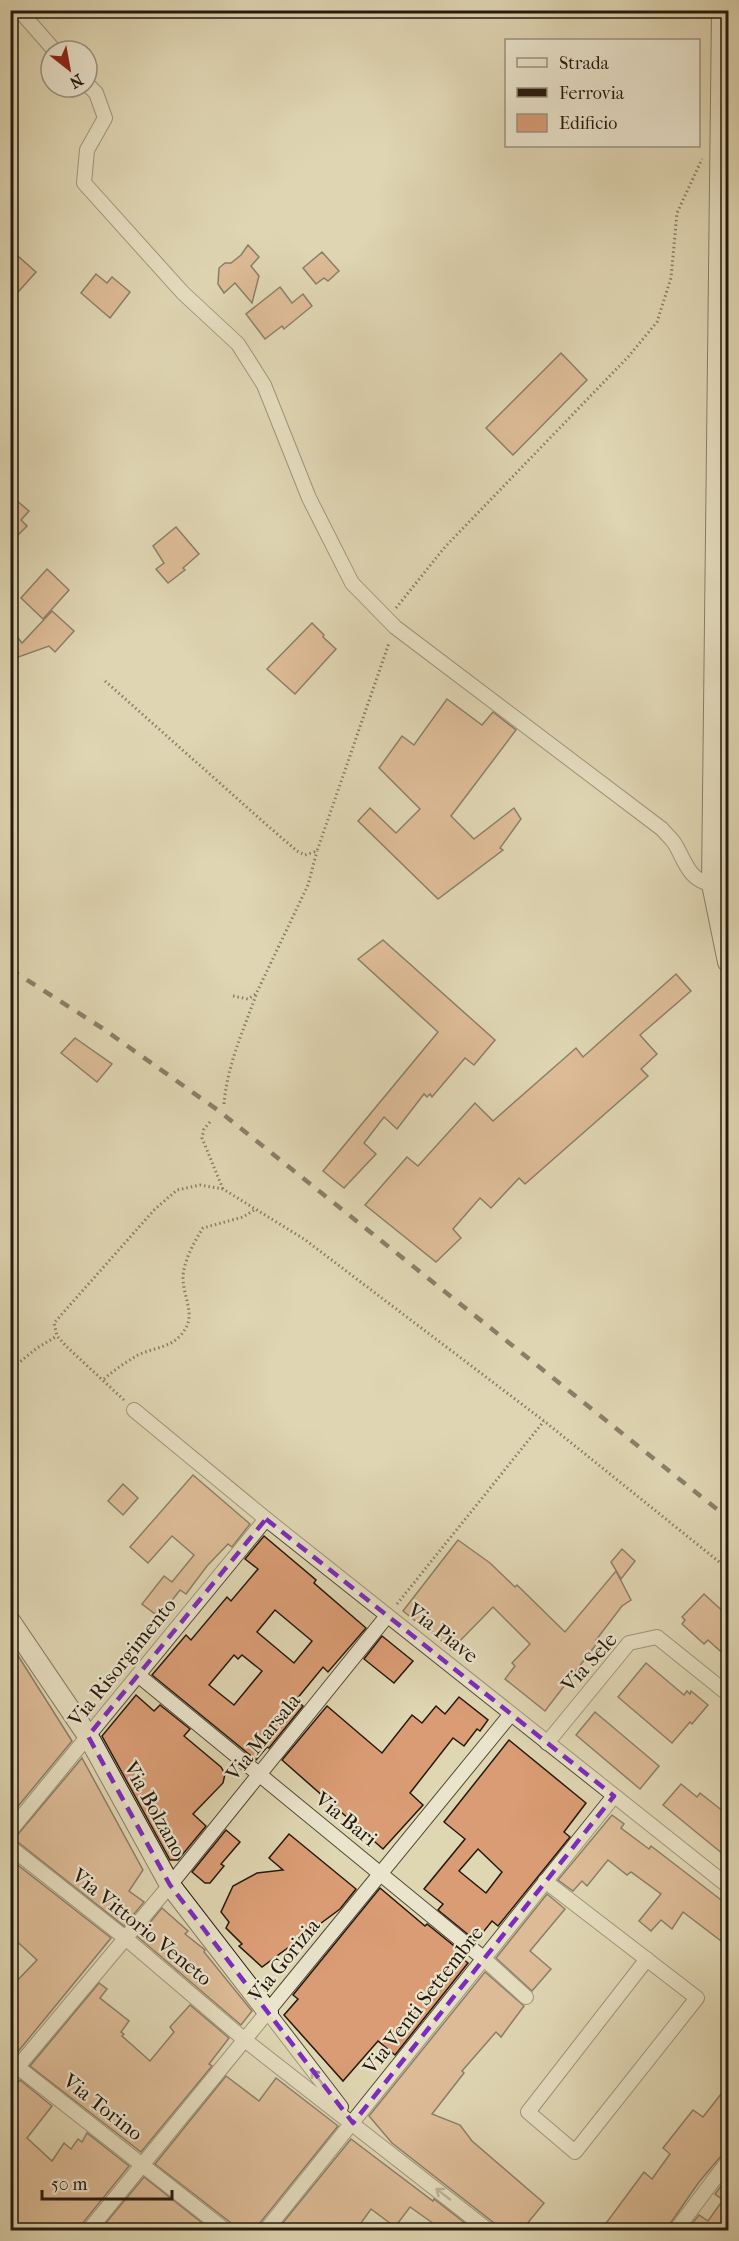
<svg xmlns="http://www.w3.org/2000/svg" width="739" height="2241" font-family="'IM FELL French Canon',serif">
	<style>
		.building { fill: #da9c74; stroke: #25180d; stroke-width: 1.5; fill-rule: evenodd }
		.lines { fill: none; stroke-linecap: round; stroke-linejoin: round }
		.street-casing { stroke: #544836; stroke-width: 16 }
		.secondary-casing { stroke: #25180d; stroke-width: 22 }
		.path { stroke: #25180d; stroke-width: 3; stroke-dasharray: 1.5 3; stroke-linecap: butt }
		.street { stroke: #eae4cd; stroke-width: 14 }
		.secondary { stroke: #eae4cd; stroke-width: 20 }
		.rail { stroke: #25180d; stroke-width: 4.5; stroke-dasharray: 10 10; stroke-linecap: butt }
		.oneway { stroke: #918877 }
		.marked { fill: none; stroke: #7b2cbf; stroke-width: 4.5; stroke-dasharray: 12 8; stroke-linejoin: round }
		.labels { text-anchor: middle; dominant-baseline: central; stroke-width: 4.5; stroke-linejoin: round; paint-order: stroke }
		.street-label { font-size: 21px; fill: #25180d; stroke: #eae4cd }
	</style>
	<rect width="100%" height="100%" fill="#dfd6b2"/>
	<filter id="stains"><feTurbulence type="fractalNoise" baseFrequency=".00333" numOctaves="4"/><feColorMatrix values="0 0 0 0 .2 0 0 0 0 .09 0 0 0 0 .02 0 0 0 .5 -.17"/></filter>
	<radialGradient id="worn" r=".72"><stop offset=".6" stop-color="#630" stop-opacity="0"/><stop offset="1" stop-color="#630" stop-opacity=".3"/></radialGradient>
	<g class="building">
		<polygon points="248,245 259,257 251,266 259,276 252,303 235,283 224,293 218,284 219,268 225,263 231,263 241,255"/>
		<polygon points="10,249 36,272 10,301"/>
		<polygon points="322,252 339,271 328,281 324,278 316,284 303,268"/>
		<polygon points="96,274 107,283 112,277 130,292 110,318 81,293"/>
		<polygon points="280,287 292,303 303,294 312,306 284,329 282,326 265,339 246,314"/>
		<polygon points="561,353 587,380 513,455 486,428"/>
		<polygon points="10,495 29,511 21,520 27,526 10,543"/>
		<polygon points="176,527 199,554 183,568 185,570 168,583 156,569 164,563 153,546"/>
		<polygon points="47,569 69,590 43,619 21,598"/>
		<polygon points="52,611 74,631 55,652 49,646 10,660 10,628 22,643"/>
		<polygon points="312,623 324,635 323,637 336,649 295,694 267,669"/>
		<polygon points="447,699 482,725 493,712 516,730 451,816 474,839 514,808 521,819 500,848 503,850 438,899 358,821 370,808 396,833 420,809 379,768 402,736 414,745"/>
		<polygon points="383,940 495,1040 474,1065 465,1058 432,1097 430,1094 427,1097 424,1094 397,1129 384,1117 364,1143 376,1154 344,1188 323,1171 438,1032 358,959"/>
		<polygon points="676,974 691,991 640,1035 657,1054 641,1069 648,1076 525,1184 519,1178 491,1208 480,1198 453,1229 461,1238 436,1262 365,1205 407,1157 418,1166 475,1103 493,1121 576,1048 583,1057"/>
		<polygon points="75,1038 112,1064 97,1082 61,1053"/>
		<polygon points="193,1475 250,1524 232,1547 228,1544 207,1566 186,1594 180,1590 159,1617 142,1604 164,1576 172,1582 194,1555 172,1536 148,1563 130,1547"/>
		<polygon points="123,1484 138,1498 123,1515 108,1501"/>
		<path d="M264 1536 316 1580 314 1583 366 1628 328 1672 323 1667 296 1700 303 1706 269 1748 267 1747 256 1760 152 1675 186 1635 191 1640 227 1597 231 1601 258 1569 245 1559ZM275 1610 312 1641 294 1663 257 1632ZM234 1655 238 1659 242 1655 262 1671 234 1705 209 1685Z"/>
		<polygon points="458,1540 490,1563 515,1587 517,1585 565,1632 616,1571 631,1600 622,1606 596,1640 598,1642 545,1711 505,1679 515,1666 512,1663 530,1644 493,1607 451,1650 424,1624 423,1627 403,1611"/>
		<polygon points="622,1549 635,1561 621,1579 611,1562"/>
		<polygon points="704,1594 729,1617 729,1659 708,1640 704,1644 682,1624 685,1620 682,1617"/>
		<polygon points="382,1636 413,1661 394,1683 364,1659"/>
		<polygon points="10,1643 72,1741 10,1816"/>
		<polygon points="646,1663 684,1695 687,1691 690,1694 691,1691 708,1705 692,1724 690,1722 672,1743 618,1697"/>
		<polygon points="136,1695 154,1711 160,1705 190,1729 184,1736 221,1767 225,1774 223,1783 193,1814 206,1826 178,1860 170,1860 102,1736"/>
		<polygon points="459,1697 488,1720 480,1731 477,1729 464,1746 453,1738 410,1793 423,1805 383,1849 282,1760 327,1706 382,1753 412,1715 422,1723 436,1706 445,1714"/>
		<polygon points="595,1712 659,1766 640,1789 576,1735"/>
		<path d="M509 1740 586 1803 564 1832 570 1837 498 1926 492 1921 476 1941 438 1910 443 1904 424 1889 465 1839 444 1822ZM478 1849 502 1872 486 1893 459 1871Z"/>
		<polygon points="82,1758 143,1870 129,1891 144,1902 124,1926 14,1839"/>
		<polygon points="681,1784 697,1797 700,1793 729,1816 729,1859 663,1805"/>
		<polygon points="612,1815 624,1824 621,1828 649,1849 651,1846 729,1906 729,1947 683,1912 672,1929 661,1920 651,1931 639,1921 661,1894 631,1872 627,1875 608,1860 587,1886 582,1881 573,1891 558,1880"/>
		<polygon points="226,1830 240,1842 221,1864 224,1866 210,1883 205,1883 192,1872"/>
		<polygon points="289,1834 356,1889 340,1909 262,1967 239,1946 242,1944 226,1928 229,1922 221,1912 233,1886 257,1873 283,1870 269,1858"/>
		<polygon points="10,1859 111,1938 16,2054 10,2050 10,1988 37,1960 10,1935"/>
		<polygon points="380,1888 425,1926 427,1924 464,1954 462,1958 468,1963 395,2055 378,2041 343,2081 284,2015 298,1999 293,1995"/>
		<polygon points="547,1894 565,1909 530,1951 551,1969 532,1991 496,1958"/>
		<polygon points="162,1908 188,1931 185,1934 205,1950 204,1952 252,2011 241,2025 138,1937"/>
		<polygon points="485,1972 524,2006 501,2037 496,2032 462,2071 464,2073 432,2114 460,2125 472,2141 544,2203 522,2230 497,2230 494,2223 392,2143 369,2116"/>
		<polygon points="99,1983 107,1989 100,1998 129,2021 121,2032 124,2034 122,2036 150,2061 174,2032 170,2027 190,2005 229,2038 209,2064 212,2066 141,2152 30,2066"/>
		<polygon points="226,2076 259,2101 276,2078 338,2126 259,2224 257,2230 234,2230 231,2223 155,2164"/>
		<polygon points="20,2080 52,2106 27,2138 52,2161 64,2143 71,2149 78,2139 82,2142 87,2133 129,2166 82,2224 80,2230 10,2230 10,2092"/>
		<polygon points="729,2084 729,2152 721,2156 699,2182 669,2225 667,2230 601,2230 644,2172 652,2179 670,2154 663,2148 693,2110 703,2117"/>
		<polygon points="351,2139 433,2201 434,2199 474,2230 428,2230 434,2224 410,2207 395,2227 371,2209 356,2230 277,2230"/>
		<polygon points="729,2175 729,2230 687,2230 699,2215 708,2221 723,2200 715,2194"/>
		<polygon points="144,2177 211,2230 160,2230 151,2224 145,2230 100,2230"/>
	</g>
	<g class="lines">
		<defs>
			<g id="street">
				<polyline points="19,10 55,51"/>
				<path d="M87 84 96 93 105 118 87 150 84 183 183 293 238 344 264 385 309 498 352 583 395 627 662 829C666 834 671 838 675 844 685 861 689 881 712 884"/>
				<polyline points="134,1410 266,1519 728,1886"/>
				<polyline points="138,1675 483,1958 526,1997"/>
				<polyline points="547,1743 629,1643 657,1637 728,1694"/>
				<polyline points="10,1831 266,1519"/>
				<polyline points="10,1847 124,1937 246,2041 488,2230"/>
				<polyline points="545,1881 697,1998 575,2152 528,2112 647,1959"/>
				<polyline points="268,2012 341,2107"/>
				<polyline points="10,2061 225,2230"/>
				<polyline points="10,2076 170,1885 387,1616"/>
				<polyline points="89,2230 511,1714"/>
				<polyline points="266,2230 614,1796"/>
				<polyline points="676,2230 728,2161"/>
			</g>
			<g id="secondary">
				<polyline points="722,10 712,884 728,962"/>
				<polyline points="10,1621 88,1736 170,1885 268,2012"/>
			</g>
		</defs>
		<use href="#street" class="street-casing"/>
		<use href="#secondary" class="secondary-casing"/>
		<g class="path">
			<polyline points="396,608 445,547 628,357 657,322 671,278 677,213 702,159"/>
			<polyline points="105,681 268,826 297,851 305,855 317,851 389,643"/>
			<polyline points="233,996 248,999 256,994 308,885 317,851"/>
			<path d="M224 1104C227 1066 243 1031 256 995"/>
			<polyline points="210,1122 204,1129 202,1138 223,1189"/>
			<polyline points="10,1370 37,1348 57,1336"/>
			<path d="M104 1379C114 1370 126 1362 138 1355 152 1348 169 1348 180 1336 198 1317 184 1301 183 1279 183 1262 194 1242 203 1228L243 1217 256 1209"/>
			<polyline points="124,1400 67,1347 57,1336 54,1323 155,1209 177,1190 200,1185 223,1189 304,1239 544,1421 728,1569"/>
			<polyline points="397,1604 544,1421"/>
		</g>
		<use href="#street" class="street"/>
		<use href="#secondary" class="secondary"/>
		<polyline class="rail" points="10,969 102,1028 219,1111 728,1518"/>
	</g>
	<defs><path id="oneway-shaft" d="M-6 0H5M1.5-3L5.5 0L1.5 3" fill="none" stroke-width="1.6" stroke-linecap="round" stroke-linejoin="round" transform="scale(1.5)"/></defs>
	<g class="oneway">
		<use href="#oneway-shaft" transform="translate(317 2077) rotate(-127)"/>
		<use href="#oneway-shaft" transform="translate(443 2194) rotate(-142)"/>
	</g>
	<path d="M0 0H739V2241H0ZM266 1519 614 1796 353 2123 170 1885 88 1736Z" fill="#dfd6b2" fill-opacity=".55" fill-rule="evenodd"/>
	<path class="marked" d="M266 1519 614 1796 353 2123 170 1885 88 1736Z"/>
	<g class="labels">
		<g class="street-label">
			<text transform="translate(443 1633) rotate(38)">Via Piave</text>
			<text transform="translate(122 1662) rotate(-51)">Via Risorgimento</text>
			<text transform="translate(589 1662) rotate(-48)">Via Sele</text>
			<text transform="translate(263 1737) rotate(-51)">Via Marsala</text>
			<text transform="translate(155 1809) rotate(61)">Via Bolzano</text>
			<text transform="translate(346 1819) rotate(39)">Via Bari</text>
			<text transform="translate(142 1927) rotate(39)">Via Vittorio Veneto</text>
			<text transform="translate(284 1960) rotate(-51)">Via Gorizia</text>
			<text transform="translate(423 2000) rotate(-52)">Via Venti Settembre</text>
			<text transform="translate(103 2107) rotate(38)">Via Torino</text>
		</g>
	</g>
	<rect width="739" height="2241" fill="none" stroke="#dfd6b2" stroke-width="36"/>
	<rect x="12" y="12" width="715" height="2217" fill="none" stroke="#25180d" stroke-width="3"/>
	<rect x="18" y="18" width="703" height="2205" fill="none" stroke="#25180d" stroke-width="1.5"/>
	<rect x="505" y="39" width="195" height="108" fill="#eae4cd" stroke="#9b9280" stroke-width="1.5"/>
	<rect x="517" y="58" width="30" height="9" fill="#eae4cd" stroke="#9b9280" stroke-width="1.5"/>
	<text x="559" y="69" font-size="18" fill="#25180d">Strada</text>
	<rect x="517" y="88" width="30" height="9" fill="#25180d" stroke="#9b9280" stroke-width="1.5"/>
	<text x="559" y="99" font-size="18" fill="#25180d">Ferrovia</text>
	<rect x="517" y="114" width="30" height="18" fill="#da9c74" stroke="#9b9280" stroke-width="1.5"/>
	<text x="559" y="129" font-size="18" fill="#25180d">Edificio</text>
	<g transform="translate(69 69) rotate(149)"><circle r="28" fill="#eae4cd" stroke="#9b9280" stroke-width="1.5"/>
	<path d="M0-4.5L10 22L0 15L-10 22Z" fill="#8f2418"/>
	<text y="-9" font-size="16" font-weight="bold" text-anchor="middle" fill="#25180d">N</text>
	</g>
	<path d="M42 2190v9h130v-9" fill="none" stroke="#25180d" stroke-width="3"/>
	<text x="51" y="2190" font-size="18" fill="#25180d" stroke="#eae4cd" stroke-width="4.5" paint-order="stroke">50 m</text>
	<rect width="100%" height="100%" filter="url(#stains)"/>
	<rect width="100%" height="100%" fill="url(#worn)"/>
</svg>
